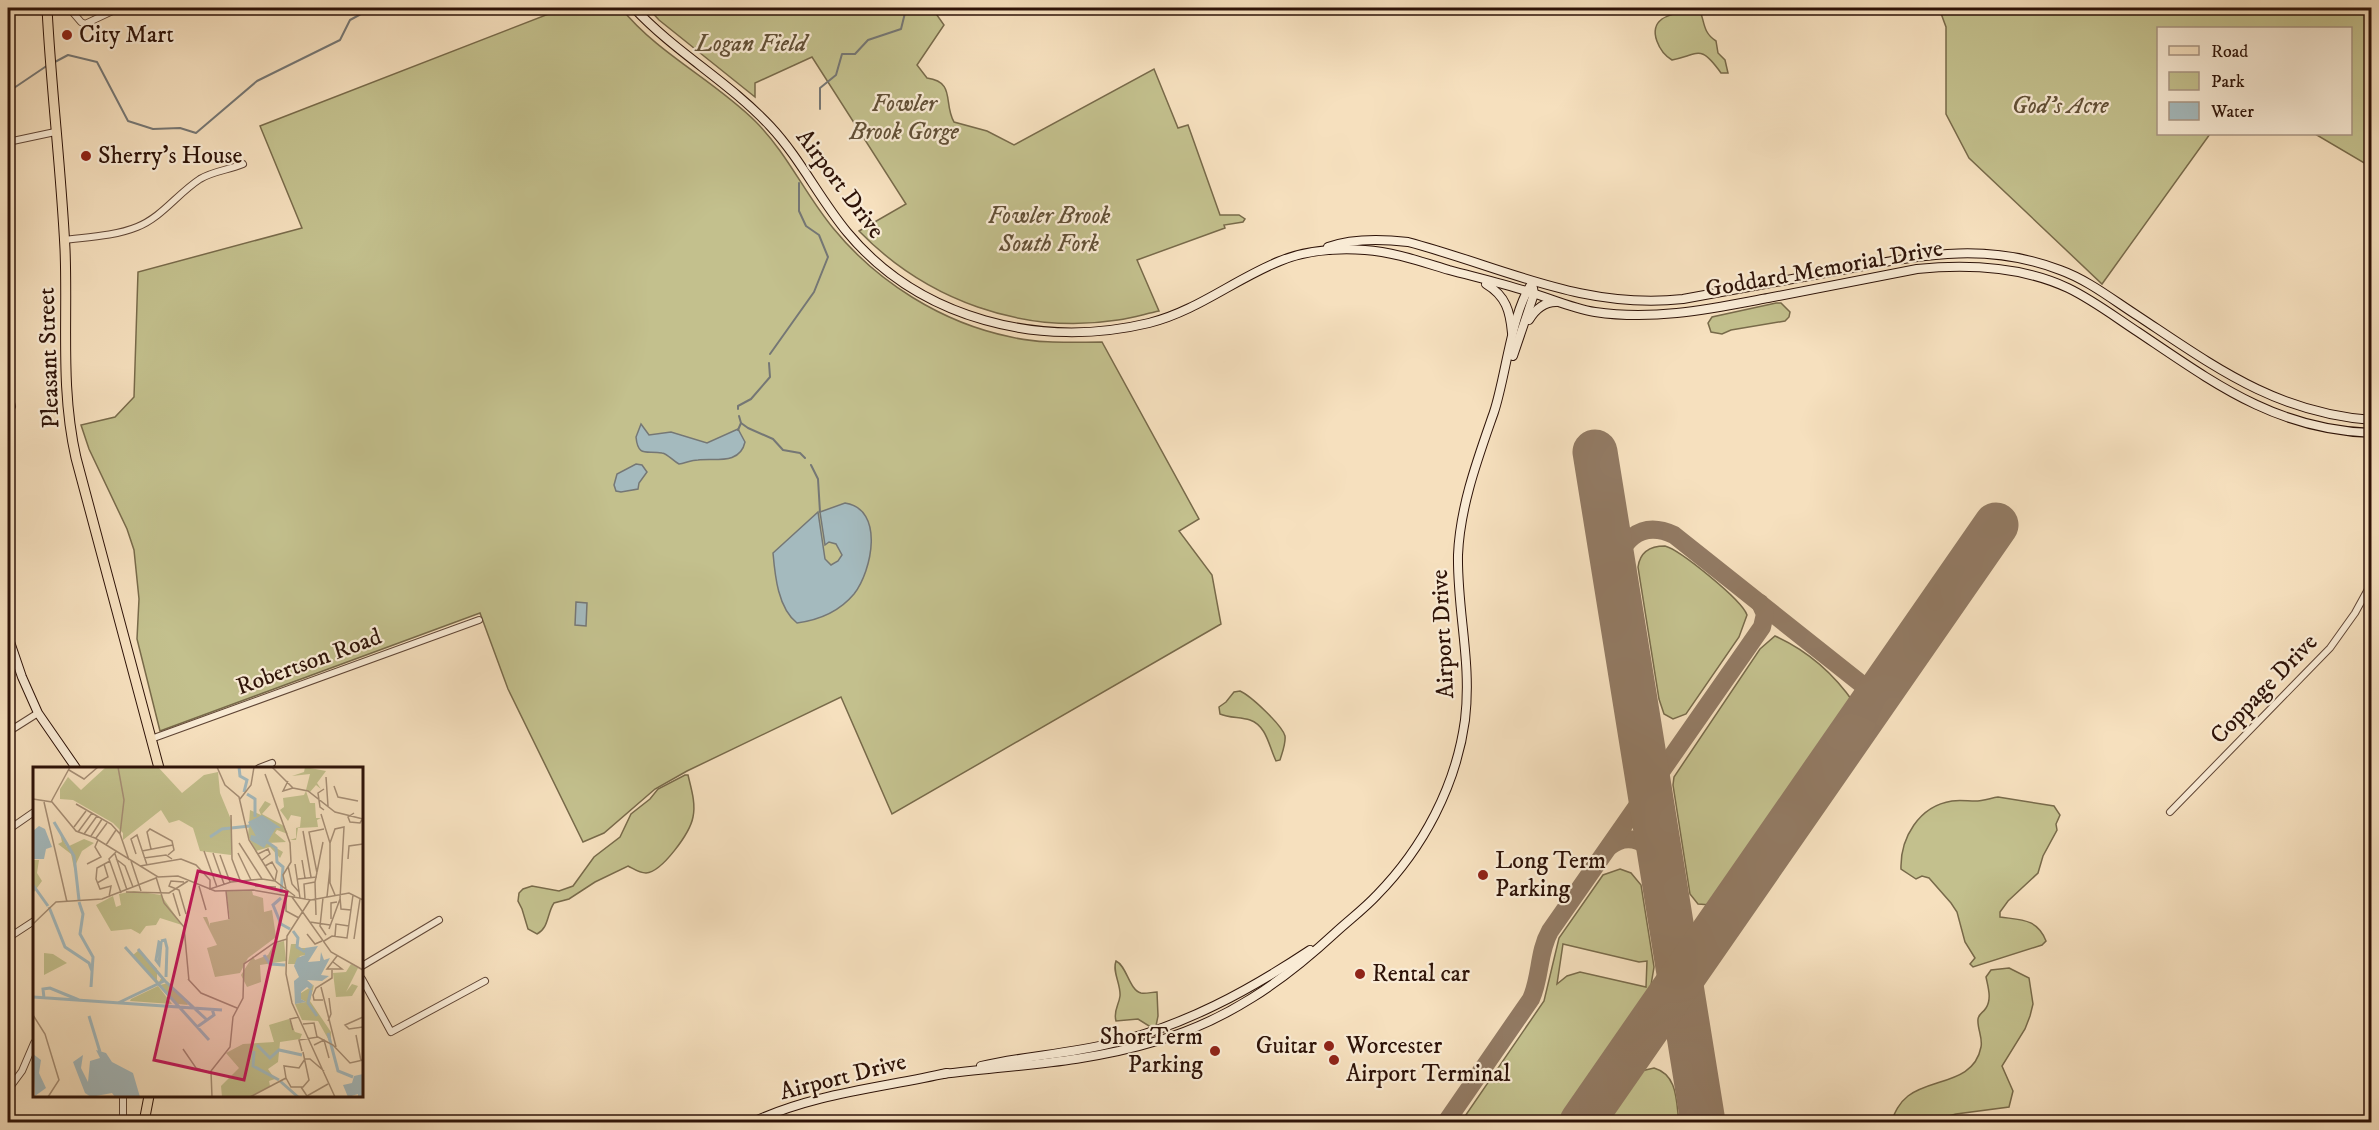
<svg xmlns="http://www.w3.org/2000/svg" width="2379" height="1130" font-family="'IM FELL DW Pica',serif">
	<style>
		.green { fill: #c3c08d; stroke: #786a4a; stroke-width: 1.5; fill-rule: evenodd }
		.water { fill: #a4babe; stroke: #757775; stroke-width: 1.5 }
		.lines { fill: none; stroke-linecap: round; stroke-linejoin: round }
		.stream { stroke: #757775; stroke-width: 2 }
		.taxiway { stroke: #927a63; stroke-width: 18 }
		.runway { stroke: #927a63; stroke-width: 45 }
		.street-casing { stroke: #604636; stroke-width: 8 }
		.secondary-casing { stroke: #2e1308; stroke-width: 10 }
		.primary-casing { stroke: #2e1308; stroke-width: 11 }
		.street { stroke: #f9ebd5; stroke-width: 6 }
		.secondary { stroke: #f9ebd5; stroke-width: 8 }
		.primary { stroke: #f6e0be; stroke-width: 9 }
		.poi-dot { fill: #8f2418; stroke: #f9ebd5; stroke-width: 2 }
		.labels { text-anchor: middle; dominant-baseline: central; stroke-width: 4.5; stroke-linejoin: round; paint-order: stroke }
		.poi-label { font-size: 24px; fill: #2e1308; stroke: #f9ebd5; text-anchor: start }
		.park-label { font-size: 24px; font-style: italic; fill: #625037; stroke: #f9ebd5 }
		.street-label { font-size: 24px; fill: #2e1308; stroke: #f9ebd5 }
		.inset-river { fill: none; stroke: #a4babe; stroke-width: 3 }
		.inset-road { fill: none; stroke: #a68e75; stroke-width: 1.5 }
		.view { fill: #c2185b; fill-opacity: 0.15; stroke: #c2185b; stroke-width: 3 }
		.inset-edge { fill: none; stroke: #2e1308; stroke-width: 3 }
	</style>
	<rect width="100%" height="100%" fill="#f6e0be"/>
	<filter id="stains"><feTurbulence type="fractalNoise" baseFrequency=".00333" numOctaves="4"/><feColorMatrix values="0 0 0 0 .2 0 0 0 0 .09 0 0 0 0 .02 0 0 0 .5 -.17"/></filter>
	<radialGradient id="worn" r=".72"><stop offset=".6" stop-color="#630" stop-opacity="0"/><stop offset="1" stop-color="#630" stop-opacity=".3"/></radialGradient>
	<g class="green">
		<path d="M564 8H589L593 13 607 8H621C658 54 714 80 756 122 787 153 805 194 833 228 877 282 942 323 1011 337 1040 344 1072 342 1102 342L1199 519 1179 531 1212 575 1221 624 892 814 841 697 687 771 655 789 604 833 583 842 508 689 480 613 160 731 137 639 139 599 134 550 127 529 89 449 81 425 115 417 134 397 138 272 302 228 260 126Z"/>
		<path d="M648 8H932L944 25 917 65 927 78C956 82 943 103 954 122L987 131 1014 145 1154 69 1178 128 1188 125 1220 215H1239L1245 219 1243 222 1224 225 1225 228 1137 260 1159 311C1145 314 1132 318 1118 320 1022 335 926 300 859 231L906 204 812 57 755 83V97L659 20Z"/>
		<path d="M1682 8H1699C1705 21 1702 32 1716 41L1718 53 1725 60 1728 73H1721C1700 44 1700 54 1672 60 1660 53 1647 30 1662 19 1669 14 1677 15 1682 8Z"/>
		<polygon points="1939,8 2371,8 2371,167 2315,134 2350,134 2350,28 2158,28 2158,134 2210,134 2102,284 1969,158 1946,114 1946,27"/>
		<polygon points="1776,303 1781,303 1790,312 1789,317 1785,321 1731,330 1722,334 1711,332 1708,323 1712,317"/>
		<path d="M1665 546C1680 550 1742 600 1747 615L1739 637 1686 714 1673 719 1664 714 1659 699 1638 567C1640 552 1651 546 1665 546Z"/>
		<path d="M1775 636C1806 650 1834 674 1854 703L1716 901 1711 905 1698 904 1690 894 1673 785 1674 777 1760 649Z"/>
		<path d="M1240 691C1251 696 1282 725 1285 736 1286 744 1282 753 1280 760L1276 761C1269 747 1267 726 1250 720 1240 717 1229 718 1220 714L1219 707 1226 702 1234 692Z"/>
		<path d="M685 775H688C691 788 696 803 693 817 690 833 662 872 646 873 639 873 634 869 628 866L595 882 569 899 554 903C547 913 549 928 537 934L528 929 522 909 518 901 519 893 523 889 532 886 559 891 573 886 594 857 620 837 631 814 650 799 658 789Z"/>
		<path d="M1998 797 2054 806 2060 815 2056 824 2057 830 2043 856 2038 873 2008 901 2000 912V917C2020 920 2037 918 2046 941L2042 945 1973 967 1970 964 1975 958 1965 942 1957 912 1951 903 1929 878 1922 876 1916 879 1901 869C1900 838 1919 806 1952 801 1959 800 1968 801 1975 801 1983 801 1991 798 1998 797Z"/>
		<path d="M1620 869 1631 873 1641 885 1654 967 1649 997 1562 1122H1461L1544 1001 1559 938 1603 875ZM1563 944 1639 962 1647 961 1646 987 1580 972 1567 976 1557 984Z"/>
		<path d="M1116 961C1127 966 1129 990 1141 993 1146 994 1152 992 1157 992L1158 1016 1156 1026H1149L1138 1019 1116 1021C1113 1011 1119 1005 1120 996 1121 984 1112 972 1116 961Z"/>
		<path d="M2009 968 2029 978 2033 1004 2030 1016 2025 1029 2002 1066 2013 1091 2009 1107 1956 1114 1926 1122H1891C1895 1112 1899 1103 1908 1096 1931 1078 1974 1084 1981 1047 1983 1038 1977 1028 1978 1019 1979 1013 1983 1013 1986 1008 1992 999 1988 987 1986 977L1991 970Z"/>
		<path d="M1654 1068C1678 1075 1676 1101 1679 1122H1601L1637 1072Z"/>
	</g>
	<g class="water">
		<path d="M641 424 649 435 671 432 707 443 738 429 745 442C740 465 715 458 698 460 692 460 685 463 679 464 673 461 668 454 662 453 647 450 638 458 636 437Z"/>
		<polygon points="636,464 642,465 647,472 639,483 638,489 621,492 616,491 614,485 617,474"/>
		<path d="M845 503C885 509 872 571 854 594 839 612 819 620 797 623 778 608 775 576 773 553L818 512 825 559 831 565 838 561 842 555 836 544 829 542 825 545 820 512Z"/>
		<polygon points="576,602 587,603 586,626 575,625"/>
	</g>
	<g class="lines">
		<g class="stream">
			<polyline points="53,63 68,55 97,62 128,121 153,129 180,128 196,133 257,81 340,40 350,20 372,8"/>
			<polyline points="8,92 48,65"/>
			<polyline points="820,109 820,88 836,75 842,54 855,54 868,40 901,29 905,13 913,8"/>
			<polyline points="770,354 814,292 828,257 819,235 806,226 799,211 799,183"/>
			<polyline points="738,409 738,406 751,399 770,377 769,363"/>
			<polyline points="741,423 748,428 773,439 783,450 800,453 805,458"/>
			<polyline points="738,430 741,423 739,416"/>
			<polyline points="811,465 818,479 820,512"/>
		</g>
		<g class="taxiway">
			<path d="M1615 575C1618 542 1640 519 1674 535L1864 686 1870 697 1867 712"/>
			<polyline points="1864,686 1876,687 1888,682"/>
			<polyline points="1641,794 1646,764"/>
			<polyline points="1653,810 1658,780"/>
			<path d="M1609 847C1629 830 1650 843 1661 863"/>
			<path d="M1446 1122 1531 999C1541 977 1538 952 1550 931L1762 627 1765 614 1760 603"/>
		</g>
		<g class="runway">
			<polyline points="1595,452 1703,1122"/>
			<polyline points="1582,1122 1996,525"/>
		</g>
		<defs>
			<g id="street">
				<polyline points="69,8 81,22 85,24 119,8"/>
				<polyline points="8,142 55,132"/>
				<path d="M64 240C88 237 115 236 137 227 162 217 177 194 200 179 213 171 229 170 243 164"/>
				<polyline points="8,392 12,406"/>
				<polyline points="8,732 38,713"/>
				<polyline points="151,739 479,620"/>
				<polyline points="259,768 272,763"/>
				<polyline points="2170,812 2330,648 2355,613 2372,582"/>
				<polyline points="8,830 34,812"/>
				<polyline points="8,938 34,921"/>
				<polyline points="362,966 439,920"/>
				<polyline points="362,979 391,1032 485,981"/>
				<polyline points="8,1090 22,1071 34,1043"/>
				<polyline points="123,1096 123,1122"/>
			</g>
			<g id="secondary">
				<path d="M634 8C675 52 729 82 770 126 800 158 819 198 847 232 920 320 1041 349 1149 323 1197 311 1235 279 1280 261 1307 250 1336 248 1365 250 1394 252 1422 262 1449 270 1475 277 1501 283 1526 291 1550 298 1571 308 1595 312 1654 321 1710 309 1768 298 1817 288 1867 279 1917 269 1968 264 2021 266 2068 288 2093 300 2115 317 2138 332 2214 383 2276 430 2372 433"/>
				<path d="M1328 247C1353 238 1382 239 1408 242 1503 267 1582 310 1683 299 1734 290 1785 280 1836 271 1915 257 1981 240 2060 270 2088 280 2113 300 2138 316 2215 367 2276 413 2372 420"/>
				<path d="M1486 284C1506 296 1510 311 1512 333"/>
				<path d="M1529 320C1535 310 1543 302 1556 302"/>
				<polyline points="1513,356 1534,294 1533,288"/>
				<polyline points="8,636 22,677 38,713 76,768"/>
				<path d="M981 1066C1024 1056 1069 1054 1112 1043 1184 1026 1248 991 1310 950"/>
				<path d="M943 1074C1016 1065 1085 1063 1157 1041 1226 1021 1282 982 1335 933 1349 920 1364 909 1377 895 1423 848 1456 786 1465 720 1472 662 1457 611 1458 555 1460 506 1478 458 1494 412 1506 376 1512 309 1533 282"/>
				<path d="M753 1122C815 1093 881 1088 947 1073"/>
			</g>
			<g id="primary">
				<path d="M47 8C51 88 61 168 65 249 68 319 60 388 76 458L159 768"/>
				<polyline points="144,1122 149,1096"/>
			</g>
		</defs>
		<use href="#street" class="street-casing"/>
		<use href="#secondary" class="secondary-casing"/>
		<use href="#primary" class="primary-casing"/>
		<use href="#street" class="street"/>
		<use href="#secondary" class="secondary"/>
		<use href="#primary" class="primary"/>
	</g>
	<g class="poi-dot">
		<circle cx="67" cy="35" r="6"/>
		<circle cx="86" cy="156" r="6"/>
		<circle cx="1483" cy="875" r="6"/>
		<circle cx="1360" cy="974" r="6"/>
		<circle cx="1329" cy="1046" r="6"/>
		<circle cx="1215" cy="1051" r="6"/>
		<circle cx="1334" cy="1060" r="6"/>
	</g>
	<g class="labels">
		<g class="poi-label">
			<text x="79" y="35">City Mart</text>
			<text x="98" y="156">Sherry's House</text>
			<text x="1495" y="861">Long Term<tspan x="1495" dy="28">Parking</tspan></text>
			<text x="1372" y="974">Rental car</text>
			<text x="1203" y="1037" text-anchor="end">ShortTerm<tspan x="1203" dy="28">Parking</tspan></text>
			<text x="1317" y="1046" text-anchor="end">Guitar</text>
			<text x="1346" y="1046">Worcester<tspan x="1346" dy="28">Airport Terminal</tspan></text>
		</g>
		<g class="park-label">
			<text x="751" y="44">Logan Field</text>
			<text x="904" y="104">Fowler<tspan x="904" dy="28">Brook Gorge</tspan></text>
			<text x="2060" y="106">God's Acre</text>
			<text x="1049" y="216">Fowler Brook<tspan x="1049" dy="28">South Fork</tspan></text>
		</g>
		<g class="street-label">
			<text transform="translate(840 184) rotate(53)">Airport Drive</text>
			<text transform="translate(1824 269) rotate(-10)">Goddard Memorial Drive</text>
			<text transform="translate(49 358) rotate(-92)">Pleasant Street</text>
			<text transform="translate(1443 634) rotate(-93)">Airport Drive</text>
			<text transform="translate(309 662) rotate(-20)">Robertson Road</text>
			<text transform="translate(2264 689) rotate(-46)">Coppage Drive</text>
			<text transform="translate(843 1077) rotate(-14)">Airport Drive</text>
		</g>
	</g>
	<g transform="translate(33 767)">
		<rect width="330" height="330" fill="#f6e0be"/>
		<path d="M73 0H125L149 26 171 8 185 5 187 26 199 55 198 88 167 84 160 61 146 53 136 56 128 43 90 73V66L80 56 40 33 27 32V22L35 10 48 23ZM272 0 293 4 284 16 288 22 283 18 277 25 273 23 277 7 259 9 271 5ZM273 24 277 36H282L283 51H288L284 53 285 60 265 61 263 73H257L263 71V61L267 60 268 50 258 48 255 54 247 43 251 40 250 31 271 28ZM232 34 238 37 229 47 251 59 255 67 244 63 242 66 253 75 235 76 250 85 247 91 237 80 223 84 215 69 217 43 228 48 226 43ZM27 66 34 80 51 72 61 76 49 84 41 101 38 87 25 77 29 75ZM6 93 4 106 9 114 1 125 0 93ZM101 124 128 128 149 158 127 151 123 158 113 159 107 167 98 162 78 164 63 138 80 129 83 140 88 138 86 127ZM193 124H219L220 128 230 131 231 145 239 143 243 170 215 191 207 206 182 210 174 181 184 178 170 150H174L177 159V156L197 152ZM265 172 264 181H272V188L267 189 262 197H255L258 177H263ZM251 174 253 194 227 198 228 215 214 220 208 208 220 189 222 193 235 188 241 177ZM106 183 124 202V213L126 215 129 210 132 213 125 216 100 188ZM11 186 20 187 34 196 11 208ZM318 197 325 201 313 225 319 217 325 219 319 229 303 230 300 206 313 205ZM135 216 151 231 155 238 145 237 127 218ZM281 218 277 234 298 265V277L285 254 269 253 262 237 273 235 268 232V226ZM125 219 139 237 97 234 98 232ZM256 252 262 265 269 267 267 272 247 275 245 295 235 302 242 312 236 314 237 319 217 330H189L188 319 206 301 193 286 210 277 241 275 236 258Z" fill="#c3c08d"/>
		<path d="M229 48 248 61H243L231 81 217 73 218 68 223 69 215 55ZM6 59 12 62 19 80 13 82 11 92H1L0 64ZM285 179 275 195 287 194 288 185 291 193 297 191 288 208 296 209 289 214 274 213 280 218 278 223 274 220 268 225V232L273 235 262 237 261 214 266 210 261 199 264 191 272 188V181ZM63 283 73 286 79 295 100 306 107 330H82L79 326 58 330 52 326 40 295 50 288 48 301 55 315 57 294 67 291ZM0 287 8 293 6 306 13 321 2 329ZM330 307V330H325V327L315 330 310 318 319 316 321 309Z" fill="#a4babe"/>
		<path class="inset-river" d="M206 0 207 9 214 13 211 25M214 27 222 32V50M21 55 41 89 46 133M177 70 189 62 217 59M234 75 243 81 244 95 250 100 248 126M0 118 15 139M248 131 240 138 248 157 257 162M46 135 50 147 47 167 60 190 58 220M16 140 32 180 56 196 59 204M260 164 265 171 264 180 272 185M128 174 132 173 134 181 133 210M126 175 128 176 126 197 123 193ZM92 180 176 273M105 182 132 214 174 253M231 188 237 197 252 198M278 223 275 236 284 249M0 230 189 243M11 231 10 222 17 221 46 233M85 236 131 214M56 249 67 285M164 260 181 248 179 242M295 266 305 304 320 310M224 278 237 291 246 283 269 288M221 284 220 299 246 313M247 314 265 330"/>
		<path class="inset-road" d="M85 0 91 33 87 67M184 0 192 18 206 30 216 73 241 113M239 0 260 21 275 24 302 45 330 52M36 3 51 12 65 0M232 7 257 76 258 95 250 108 253 122M293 10 295 39M255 14 250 24 260 21M301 19 305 30 325 34M0 32 19 35 43 64 62 71 125 110 145 109 182 124 220 123 278 133 316 126 330 133M207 32 218 18 221 0M11 35 34 135M18 35 37 0M43 37 78 57 87 67 96 93M291 43 287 40 285 26 291 22M321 46 315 50 317 55 327 56 330 51M288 47 297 76V116L302 128M198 48 199 92 207 113M41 60 53 44M270 64 278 110M45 65 59 46M51 67 64 49M58 69 69 52M63 71 74 56M206 76 229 112M73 78 83 63M118 82 114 65 117 62 139 74 141 83 135 88M109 84 140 78M171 84 184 120M83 85 76 92 88 126M180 86 191 117M205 86 218 113M82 87 94 123M103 87 98 72 104 68 114 98M225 87 235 82 237 87 229 93M187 88 197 115M111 91 133 88 139 92M83 92 92 99 100 120M315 92 316 79 330 77M269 93 272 111M98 94 108 124M54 97 68 90 62 80 65 73M262 97 267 131M107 99 148 92 163 98 177 113V122L198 115 229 112 242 114 262 129M232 99 239 95 244 104 242 114M255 99 259 117 266 125M284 106 276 65 291 62M123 110 131 136 151 160 156 214M265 112 284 110M151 115 138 114 136 119 146 123 153 147M64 116 75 110 71 97M166 119 173 143M222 119 243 120M193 124 196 152M93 125 136 126 155 114M140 126 147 149M76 130 78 119 67 122 63 112 64 101 77 94M253 130V144L266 151M259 130 298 185 330 203M294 130 297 101M307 130 308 142 318 143M290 131 287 159 293 168M272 132 271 117 282 115M277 133 254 169 253 207 259 236 302 330M283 148 282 115 290 75M298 152V136L304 135M277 155 297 158M0 157 23 135 69 132 123 111M296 162 307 132 311 60 302 62 297 76M274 167 282 177 289 174M302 169 303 157 316 159M321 172 327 132M291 174 299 169 314 171 320 128M300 195 309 202H294L304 189M155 212 168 226 204 241M288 220 303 280M290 233H281L280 228 283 221 299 211V203M0 248 12 267 26 313 15 330M330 250 312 258 316 262 330 260M295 254 298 247 296 231M270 257 281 256 284 270M260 263 257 252 266 250M323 268 328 294M281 278 291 273 296 291M150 282 163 301 177 306M269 284 266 273 285 270 300 278 317 296 330 293M272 292H277L291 304M253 311 258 320H270L276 313 270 285M268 320 274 329 295 317M179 330 178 304 197 280 200 250 210 231 211 197 241 176 254 172M217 330 253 311 251 299 266 301 272 292"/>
		<path class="view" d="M165 104 254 125 211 313 121 293Z"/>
		<rect width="330" height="330" class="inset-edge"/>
	</g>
	<rect width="2379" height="1130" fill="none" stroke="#f6e0be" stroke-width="30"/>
	<rect x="9" y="9" width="2361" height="1112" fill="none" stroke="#2e1308" stroke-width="3"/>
	<rect x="15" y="15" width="2349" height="1100" fill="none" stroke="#2e1308" stroke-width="1.5"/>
	<rect x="2157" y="27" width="195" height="108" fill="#f9ebd5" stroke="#a89583" stroke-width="1.5"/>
	<rect x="2169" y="46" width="30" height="9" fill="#f6e0be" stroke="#a89583" stroke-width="1.5"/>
	<text x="2211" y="57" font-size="18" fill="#2e1308">Road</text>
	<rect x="2169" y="72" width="30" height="18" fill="#c3c08d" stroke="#a89583" stroke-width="1.5"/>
	<text x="2211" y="87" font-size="18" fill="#2e1308">Park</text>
	<rect x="2169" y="102" width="30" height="18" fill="#a4babe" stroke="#a89583" stroke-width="1.5"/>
	<text x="2211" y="117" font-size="18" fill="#2e1308">Water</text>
	<rect width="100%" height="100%" filter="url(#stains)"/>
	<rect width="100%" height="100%" fill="url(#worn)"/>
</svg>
